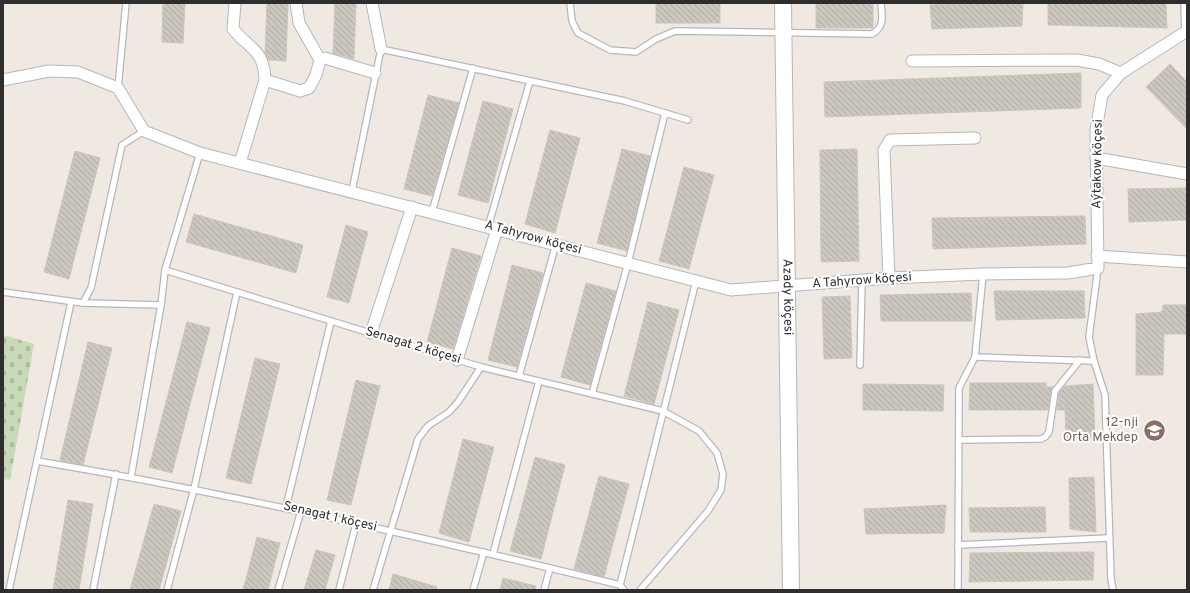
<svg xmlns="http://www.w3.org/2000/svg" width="1190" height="593" font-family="Overpass,sans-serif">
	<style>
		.cemetery { fill: url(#cemetery-stones) }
		.building { fill: url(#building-back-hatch); stroke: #cbc5ba }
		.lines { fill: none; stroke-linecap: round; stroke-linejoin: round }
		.lane-casing { stroke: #b4b7c1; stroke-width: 8 }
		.street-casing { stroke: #b4b7c1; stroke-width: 13 }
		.secondary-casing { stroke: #b4b7c1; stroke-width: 18 }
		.lane { stroke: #fff; stroke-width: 5.5 }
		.street { stroke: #fff; stroke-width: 11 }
		.secondary { stroke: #fff; stroke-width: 16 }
		.labels { text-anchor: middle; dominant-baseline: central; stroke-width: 4; stroke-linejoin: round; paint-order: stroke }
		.street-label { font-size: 13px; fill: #2e2e2e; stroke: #fff }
		.education-label { font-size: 13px; fill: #785e54; stroke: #fff; text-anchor: end }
	</style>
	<defs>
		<pattern id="cemetery-stones" width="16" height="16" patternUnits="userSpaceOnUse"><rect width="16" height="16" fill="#c8d9b8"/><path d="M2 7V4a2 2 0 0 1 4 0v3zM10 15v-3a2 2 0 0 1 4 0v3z" fill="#acbb9e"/></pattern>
		<pattern id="building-back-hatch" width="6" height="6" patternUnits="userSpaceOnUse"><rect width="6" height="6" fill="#cbc7bf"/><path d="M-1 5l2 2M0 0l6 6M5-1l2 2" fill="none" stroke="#afaba4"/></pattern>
	</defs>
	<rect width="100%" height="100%" fill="#efe9e1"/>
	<polygon class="cemetery" points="3,335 34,344 10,480 3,479"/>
	<g class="building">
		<polygon points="163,3 185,3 183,43 162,42"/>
		<polygon points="267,3 288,3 286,61 269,60 265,53"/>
		<polygon points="335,3 356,3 354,59 333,53"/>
		<rect x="656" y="3" width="64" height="20"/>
		<rect x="816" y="3" width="57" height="25"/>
		<polygon points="982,3 1023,3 1022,26 932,29 930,5"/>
		<polygon points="1048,3 1166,3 1167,28 1048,25"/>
		<polygon points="1170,64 1187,82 1187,129 1146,87"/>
		<polygon points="1081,73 1081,108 825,117 824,82"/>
		<polygon points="428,95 459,103 432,196 404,189"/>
		<polygon points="483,101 513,109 488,203 458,195"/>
		<polygon points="550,130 580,138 555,233 525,224"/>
		<polygon points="622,149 650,156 627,251 597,243"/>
		<polygon points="857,149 859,261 821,262 820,150"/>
		<polygon points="75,151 100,158 69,279 44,272"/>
		<polygon points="684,167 714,175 689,269 659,261"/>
		<polygon points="1187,188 1187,220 1129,222 1128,189"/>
		<polygon points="194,214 303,245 296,273 186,242"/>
		<polygon points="1085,216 1086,244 933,249 932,218"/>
		<polygon points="346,225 368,232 349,303 327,297"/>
		<polygon points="452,248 481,256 453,349 427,342"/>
		<polygon points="512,265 543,273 517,367 488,360"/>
		<polygon points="586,283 616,291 590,385 561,377"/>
		<polygon points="994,291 1084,291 1085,318 996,320"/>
		<polygon points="971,293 972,321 881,321 880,295"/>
		<polygon points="850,296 852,358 824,359 822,297"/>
		<polygon points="648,302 679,310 654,404 624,396"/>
		<polygon points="1163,305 1187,305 1187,334 1164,334 1163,375 1136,375 1136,314 1162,312"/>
		<polygon points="187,322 210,328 172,473 149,467"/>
		<polygon points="88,342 112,348 83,465 60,460"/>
		<polygon points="255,358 280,364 251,484 226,478"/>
		<polygon points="356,380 380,386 351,505 327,500"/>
		<polygon points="970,383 1046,383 1046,387 1053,387 1048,410 969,410"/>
		<polygon points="863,384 944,385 943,411 863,410"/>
		<polygon points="1093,384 1095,439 1066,438 1065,410 1057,410 1059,393 1065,386"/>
		<polygon points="463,439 494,447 469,542 439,533"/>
		<polygon points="535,457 565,465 541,559 510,551"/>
		<polygon points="599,476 629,484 604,577 574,569"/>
		<polygon points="1094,477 1096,532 1070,529 1069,478"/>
		<polygon points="68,500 93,504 79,590 53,590"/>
		<polygon points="154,504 181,511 159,590 130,590"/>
		<polygon points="946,505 944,533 866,534 864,509"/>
		<polygon points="1045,507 1046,532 970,532 969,508"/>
		<polygon points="257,537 280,543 268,590 243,590"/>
		<polygon points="316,550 335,555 325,590 304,590"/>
		<polygon points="1094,552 1093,580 969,582 970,553"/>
		<polygon points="393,574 437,587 436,590 389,590"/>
		<polygon points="503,578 536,586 535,590 500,590"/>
	</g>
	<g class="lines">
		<defs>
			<g id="lane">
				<path d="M570 3 572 21 578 33 610 50 636 52 656 39 675 31 872 34C885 27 882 16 881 3"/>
				<polyline points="1184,3 1185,33"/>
				<polyline points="118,88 126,3"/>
				<polyline points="352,191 381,49 625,101 688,120"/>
				<polyline points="432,212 473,68"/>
				<polyline points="488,227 530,81"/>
				<polyline points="1098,268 1089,337 1094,361 1105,395 1111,579 1113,590"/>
				<polyline points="165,270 481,367 663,411 699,431 717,453 723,474 721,490 708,511 640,590"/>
				<polyline points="3,292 83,303 91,288 122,145 144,131"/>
				<polyline points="83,303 161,305"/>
				<polyline points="975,357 1094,361"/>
				<polyline points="860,365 862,281"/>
				<polyline points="519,376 556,244"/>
				<polyline points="592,394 628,263 665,113"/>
				<polyline points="959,440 1041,439 1045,437 1049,432 1055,391 1080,360"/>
				<path d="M37 461C233 494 427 538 620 585"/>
				<polyline points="131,477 161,305 165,270 200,153"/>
				<polyline points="286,507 331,321"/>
				<polyline points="958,545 1109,538"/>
				<polyline points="493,554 539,381"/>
				<polyline points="9,590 71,302"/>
				<polyline points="93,590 116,474"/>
				<polyline points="167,590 194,489 237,292"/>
				<polyline points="278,590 301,511"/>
				<polyline points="339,590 356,524"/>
				<polyline points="373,590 418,439 428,426 449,412 458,402 481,367"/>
				<polyline points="473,590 484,552"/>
				<polyline points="544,590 550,568"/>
				<polyline points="624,590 620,585 696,281"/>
				<polyline points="958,590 959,388 975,357 983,274"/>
			</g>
			<g id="street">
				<path d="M235 3 233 29C250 50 264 49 265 80L240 163"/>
				<polyline points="296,3 299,23 320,60"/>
				<polyline points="372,3 381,49"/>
				<polyline points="912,61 1077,60 1099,64 1121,73"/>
				<polyline points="3,80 49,71 78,72 118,88 144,131 200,153 731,290 889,278 983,274 1068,273 1098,268 1096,130 1102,95 1121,73 1187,31"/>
				<polyline points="265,80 300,91 309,88 316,75 320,60 325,58 375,73"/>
				<polyline points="1096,158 1187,174"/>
				<polyline points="1097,256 1187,262"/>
				<polyline points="889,278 884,150 890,140 975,138"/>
				<polyline points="371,333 412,207"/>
				<polyline points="457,360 497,229"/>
			</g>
			<g id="secondary">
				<path id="s1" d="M783 3 791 590"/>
			</g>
		</defs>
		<use href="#lane" class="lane-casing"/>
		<use href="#street" class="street-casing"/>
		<use href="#secondary" class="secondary-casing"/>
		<use href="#lane" class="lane"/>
		<use href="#street" class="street"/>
		<use href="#secondary" class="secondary"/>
	</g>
	<defs>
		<symbol id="school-disc" viewBox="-11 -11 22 22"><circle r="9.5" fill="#8d6e63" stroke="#fff"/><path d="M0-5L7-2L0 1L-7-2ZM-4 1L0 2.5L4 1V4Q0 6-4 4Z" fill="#fff"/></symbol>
	</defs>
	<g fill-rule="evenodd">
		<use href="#school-disc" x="1142" y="418" width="25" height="25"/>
	</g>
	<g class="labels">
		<g class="street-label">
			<text transform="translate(1098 164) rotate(-89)">Aýtakow köçesi</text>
			<text transform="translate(533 238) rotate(15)">A Tahyrow köçesi</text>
			<text transform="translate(862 281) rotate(-4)">A Tahyrow köçesi</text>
			<text stroke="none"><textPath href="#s1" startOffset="294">Azady köçesi</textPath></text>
			<text transform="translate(413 346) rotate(17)">Senagat 2 köçesi</text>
			<text transform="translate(330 517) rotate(13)">Senagat 1 köçesi</text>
		</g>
		<g class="education-label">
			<text x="1138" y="423">12-nji<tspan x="1138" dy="15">Orta Mekdep</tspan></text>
		</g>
	</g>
	<rect width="1190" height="593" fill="none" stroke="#2e2e2e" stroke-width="8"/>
</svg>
